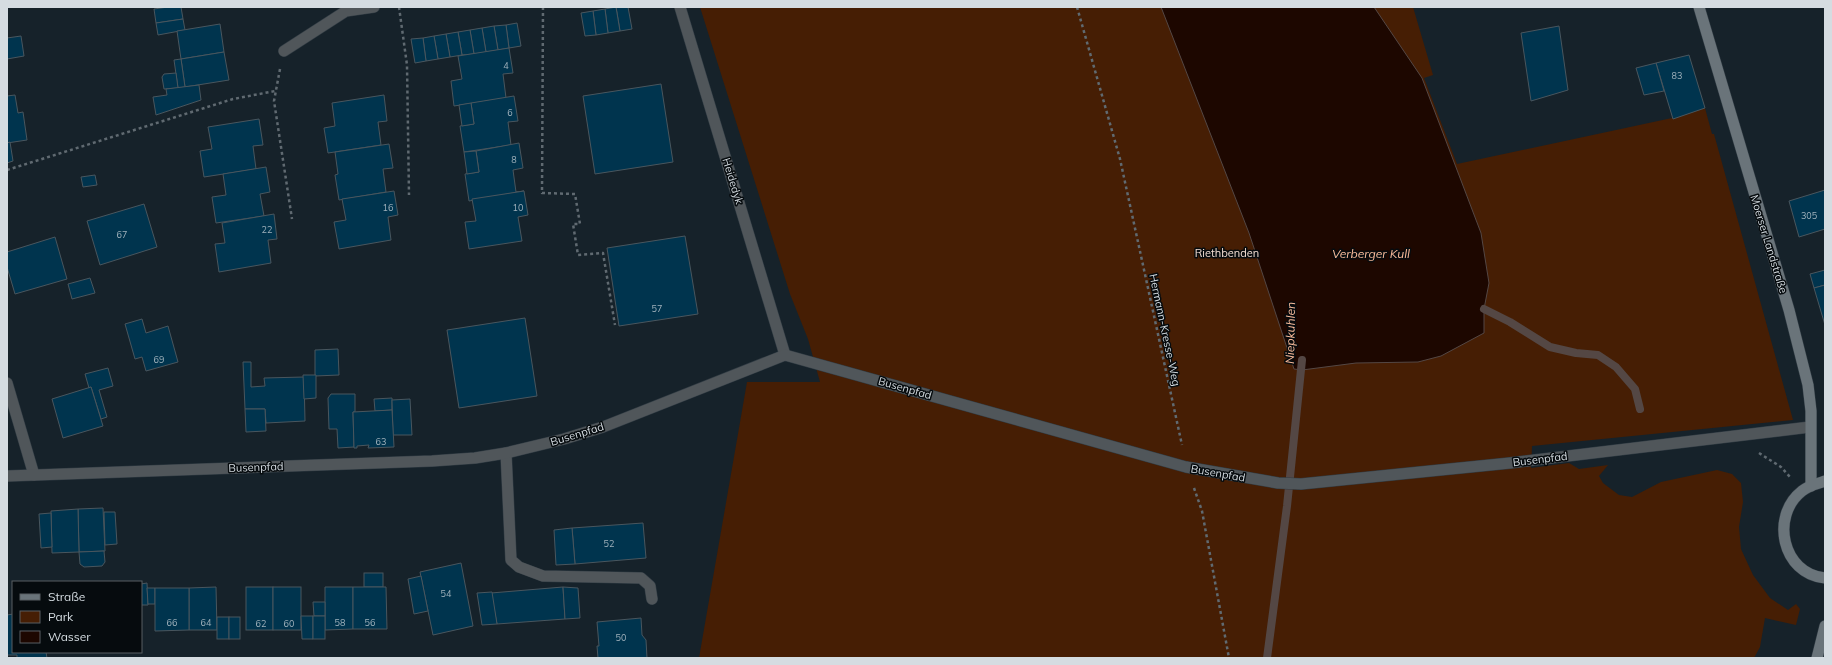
<svg xmlns="http://www.w3.org/2000/svg" width="1832" height="665" font-family="Mulish,sans-serif">
	<style>
		.green { fill: #461e04 }
		.water { fill: #1d0700; stroke: #544744 }
		.lines { fill: none; stroke-linecap: round; stroke-linejoin: round }
		.stream { stroke: #544744; stroke-width: 8 }
		.building { fill: #00344e; stroke: #49565e }
		.service-casing { stroke: #313c44; stroke-width: 12 }
		.minor-casing { stroke: #313c44; stroke-width: 12 }
		.secondary-casing { stroke: #313c44; stroke-width: 12 }
		.path { stroke: #606a71; stroke-width: 2.5; stroke-dasharray: 3 3; stroke-linecap: butt }
		.service { stroke: #50565a; stroke-width: 11 }
		.minor { stroke: #50565a; stroke-width: 11 }
		.secondary { stroke: #6a747a; stroke-width: 11 }
		.labels { text-anchor: middle; dominant-baseline: central; stroke-width: 3; stroke-linejoin: round; paint-order: stroke }
		.number-label { font-size: 9px; fill: #a0b2bc }
		.street-label { font-size: 11px; fill: #d5dce1; stroke: #060b0e }
		.park-label { font-size: 11px; fill: #f5dfd4; stroke: #060b0e }
		.water-label { font-size: 12px; font-style: italic; fill: #fbbc9b; stroke: #060b0e }
	</style>
	<rect width="100%" height="100%" fill="#16222a"/>
	<polygon class="green" points="700,7 1413,7 1433,75 1424,78 1457,164 1672,118 1705,108 1712,134 1714,134 1793,420 1532,446 1531,468 1569,463 1579,469 1608,465 1599,476 1603,483 1619,495 1632,497 1661,482 1717,470 1732,474 1741,483 1743,502 1739,527 1741,549 1753,575 1770,598 1788,610 1796,604 1800,609 1796,625 1765,618 1760,647 1754,658 699,658 747,382 820,382 808,339 790,294"/>
	<polygon class="water" points="1161,7 1374,7 1422,78 1481,233 1489,283 1484,309 1484,333 1441,356 1418,362 1356,363 1302,370 1294,369 1249,233"/>
	<g class="lines">
		<g class="stream">
			<polyline points="1484,309 1510,322 1550,347 1576,353 1598,355 1616,367 1635,389 1640,409"/>
			<polyline points="1267,658 1287,506 1302,360"/>
		</g>
	</g>
	<g class="building">
		<polygon points="168,7 181,7 183,19 156,23 154,9"/>
		<polygon points="616,7 628,7 632,29 620,31"/>
		<polygon points="616,7 620,31 608,33 605,9"/>
		<polygon points="605,9 608,33 596,35 593,11"/>
		<polygon points="593,11 596,35 585,36 581,13"/>
		<polygon points="183,19 185,30 158,35 156,23"/>
		<polygon points="517,23 521,46 509,48 506,25"/>
		<polygon points="220,24 224,52 181,59 177,31"/>
		<polygon points="506,25 509,48 498,50 494,26"/>
		<polygon points="494,26 498,50 486,52 482,28"/>
		<polygon points="1559,26 1568,90 1531,101 1521,33"/>
		<polygon points="482,28 486,52 474,54 470,30"/>
		<polygon points="470,30 474,54 462,55 458,32"/>
		<polygon points="458,32 462,55 450,57 446,34"/>
		<polygon points="446,34 450,57 438,59 434,36"/>
		<polygon points="21,36 24,56 7,59 7,38"/>
		<polygon points="434,36 438,59 426,61 423,38"/>
		<polygon points="423,38 426,61 415,63 411,39"/>
		<polygon points="509,48 513,73 503,74 506,98 454,106 451,81 462,79 458,56"/>
		<polygon points="224,52 229,80 185,87 181,59"/>
		<polygon points="1689,55 1705,108 1673,119 1656,63"/>
		<polygon points="181,59 185,87 178,88 174,60"/>
		<polygon points="1656,63 1664,91 1644,95 1636,68"/>
		<polygon points="176,73 178,88 164,89 162,77 164,74"/>
		<polygon points="661,84 673,162 595,174 583,96"/>
		<polygon points="199,85 201,100 156,115 153,97 167,95 166,89"/>
		<polygon points="15,95 18,113 23,112 27,140 7,143 7,96"/>
		<polygon points="384,95 387,121 378,122 381,145 328,153 324,128 335,126 332,103"/>
		<polygon points="514,96 518,121 508,122 511,145 464,152 460,126 474,124 471,103"/>
		<polygon points="471,103 474,124 462,126 459,105"/>
		<polygon points="259,119 263,145 253,146 256,169 204,177 200,151 212,149 208,127"/>
		<polygon points="10,142 13,161 7,163 7,143"/>
		<polygon points="519,143 523,168 513,170 516,192 524,191 469,201 465,174 479,172 476,151"/>
		<polygon points="389,144 393,168 383,169 386,192 339,200 335,175 338,174 335,152"/>
		<polygon points="476,151 479,172 467,174 464,152"/>
		<polygon points="266,167 270,192 260,194 264,216 216,223 212,197 226,195 223,174"/>
		<polygon points="95,175 97,185 83,187 81,177"/>
		<polygon points="1825,190 1825,229 1799,237 1789,201"/>
		<polygon points="394,191 398,215 388,217 391,240 339,249 334,222 346,220 342,199"/>
		<polygon points="524,191 528,215 518,217 522,241 469,249 465,222 476,221 472,199"/>
		<polygon points="144,204 157,247 100,265 87,221"/>
		<polygon points="274,214 277,239 268,240 271,263 219,272 215,244 225,243 222,223"/>
		<polygon points="685,236 698,314 619,326 607,248"/>
		<polygon points="55,237 67,279 15,294 7,267 7,252"/>
		<polygon points="1825,270 1825,285 1814,288 1810,274"/>
		<polygon points="90,278 95,293 72,299 68,284"/>
		<polygon points="1825,285 1825,325 1814,288"/>
		<polygon points="525,318 537,396 459,408 447,330"/>
		<polygon points="142,319 146,333 168,326 178,362 146,371 142,357 135,359 125,324"/>
		<polygon points="338,349 339,375 315,376 315,350"/>
		<polygon points="243,362 251,362 251,387 265,386 264,378 304,377 305,421 266,423 265,409 245,409"/>
		<polygon points="108,368 113,386 99,390 107,417 101,419 91,387 89,388 85,374"/>
		<polygon points="303,375 316,375 316,398 304,399"/>
		<polygon points="91,387 103,426 63,438 52,399"/>
		<polygon points="331,394 355,394 355,412 353,412 354,447 338,448 337,429 329,429 328,398"/>
		<polygon points="392,398 392,410 375,411 374,399"/>
		<polygon points="410,399 412,435 393,435 392,400"/>
		<polygon points="245,409 265,409 266,431 246,432"/>
		<polygon points="392,410 394,447 368,448 369,445 357,446 357,448 354,448 353,412"/>
		<polygon points="103,508 105,551 79,552 78,509"/>
		<polygon points="78,509 79,552 52,553 51,511"/>
		<polygon points="104,512 115,512 117,544 105,545"/>
		<polygon points="51,513 52,547 41,548 39,514"/>
		<polygon points="643,523 646,558 575,564 572,528"/>
		<polygon points="572,528 575,564 556,565 554,530"/>
		<polygon points="104,551 105,562 102,566 84,567 80,564 79,552"/>
		<polygon points="461,563 473,626 433,635 420,572"/>
		<rect x="364" y="573" width="19" height="14"/>
		<polygon points="421,576 428,611 414,614 408,579"/>
		<polygon points="147,583 148,605 141,605 141,584"/>
		<polygon points="216,587 217,630 189,630 189,588"/>
		<rect x="246" y="587" width="27" height="43"/>
		<rect x="273" y="587" width="28" height="43"/>
		<polygon points="325,587 353,587 353,629 325,630"/>
		<polygon points="353,587 386,587 387,629 353,629"/>
		<polygon points="563,587 565,619 497,624 491,593"/>
		<polygon points="563,587 578,588 580,618 565,619"/>
		<polygon points="147,588 155,588 155,604 148,604"/>
		<polygon points="155,588 189,588 189,630 155,631"/>
		<polygon points="492,592 497,624 482,625 477,593"/>
		<polygon points="313,602 325,602 325,616 314,616"/>
		<polygon points="13,614 13,652 46,652 47,658 17,658 17,655 7,655 7,615"/>
		<polygon points="301,616 313,616 313,639 302,639"/>
		<rect x="313" y="616" width="12" height="23"/>
		<rect x="217" y="617" width="12" height="22"/>
		<rect x="229" y="617" width="11" height="22"/>
		<polygon points="641,618 642,635 646,640 647,658 598,658 597,646 599,646 597,622"/>
	</g>
	<g class="lines">
		<defs>
			<polyline id="service" points="506,453 511,560 519,567 543,576 641,578 650,586 652,599"/>
			<g id="minor">
				<polyline points="680,7 785,355"/>
				<polyline points="284,51 346,11 374,7"/>
				<polyline points="7,383 34,475"/>
				<polyline points="7,476 432,461 475,458 506,453 564,439 603,427 785,355 1186,467 1278,483 1301,484 1510,463 1810,427"/>
			</g>
			<g id="secondary">
				<polyline points="1699,7 1789,310 1808,385 1811,411 1811,486"/>
				<path d="M1825 481C1817 484 1809 485 1802 491 1770 516 1782 574 1825 578"/>
				<polyline points="1817,658 1825,626"/>
			</g>
		</defs>
		<use href="#service" class="service-casing"/>
		<use href="#minor" class="minor-casing"/>
		<use href="#secondary" class="secondary-casing"/>
		<g class="path">
			<polyline points="399,7 407,65 409,195"/>
			<polyline points="543,7 542,193 575,194 580,224 573,224 578,255 603,253 615,325"/>
			<polyline points="1077,7 1120,159 1182,445"/>
			<polyline points="280,69 274,101 292,219"/>
			<polyline points="7,170 233,99 275,91"/>
			<polyline points="1759,453 1781,467 1790,477"/>
			<polyline points="1194,488 1202,511 1229,658"/>
		</g>
		<use href="#service" class="service"/>
		<use href="#minor" class="minor"/>
		<use href="#secondary" class="secondary"/>
	</g>
	<g class="labels">
		<g class="number-label">
			<text x="506" y="65">4</text>
			<text x="1677" y="75">83</text>
			<text x="510" y="112">6</text>
			<text x="514" y="159">8</text>
			<text x="388" y="207">16</text>
			<text x="518" y="207">10</text>
			<text x="1809" y="215">305</text>
			<text x="267" y="229">22</text>
			<text x="122" y="234">67</text>
			<text x="657" y="308">57</text>
			<text x="159" y="359">69</text>
			<text x="381" y="441">63</text>
			<text x="609" y="543">52</text>
			<text x="446" y="593">54</text>
			<text x="172" y="622">66</text>
			<text x="206" y="622">64</text>
			<text x="340" y="622">58</text>
			<text x="370" y="622">56</text>
			<text x="261" y="623">62</text>
			<text x="289" y="623">60</text>
			<text x="621" y="637">50</text>
		</g>
		<g class="street-label">
			<text transform="translate(733 181) rotate(73)">Heidedyk</text>
			<text transform="translate(1769 244) rotate(73)">Moerser Landstraße</text>
			<text transform="translate(1165 330) rotate(78)">Hermann-Kresse-Weg</text>
			<text transform="translate(905 388) rotate(16)">Busenpfad</text>
			<text transform="translate(577 434) rotate(-17)">Busenpfad</text>
			<text transform="translate(1540 459) rotate(-7)">Busenpfad</text>
			<text transform="translate(256 467) rotate(-2)">Busenpfad</text>
			<text transform="translate(1218 473) rotate(10)">Busenpfad</text>
		</g>
		<g class="park-label">
			<text x="1227" y="253">Riethbenden</text>
		</g>
		<g class="water-label">
			<text x="1371" y="253">Verberger Kull</text>
			<text transform="translate(1290 333) rotate(-89)">Niepkuhlen</text>
		</g>
	</g>
	<rect width="1832" height="665" fill="none" stroke="#d5dce1" stroke-width="16"/>
	<rect x="12" y="581" width="130" height="72" fill="#060b0e" stroke="#595f62"/>
	<rect x="20" y="594" width="20" height="6" fill="#6a747a" stroke="#595f62"/>
	<text x="48" y="601" font-size="12" fill="#d5dce1">Straße</text>
	<rect x="20" y="611" width="20" height="12" fill="#461e04" stroke="#595f62"/>
	<text x="48" y="621" font-size="12" fill="#d5dce1">Park</text>
	<rect x="20" y="631" width="20" height="12" fill="#1d0700" stroke="#595f62"/>
	<text x="48" y="641" font-size="12" fill="#d5dce1">Wasser</text>
</svg>
